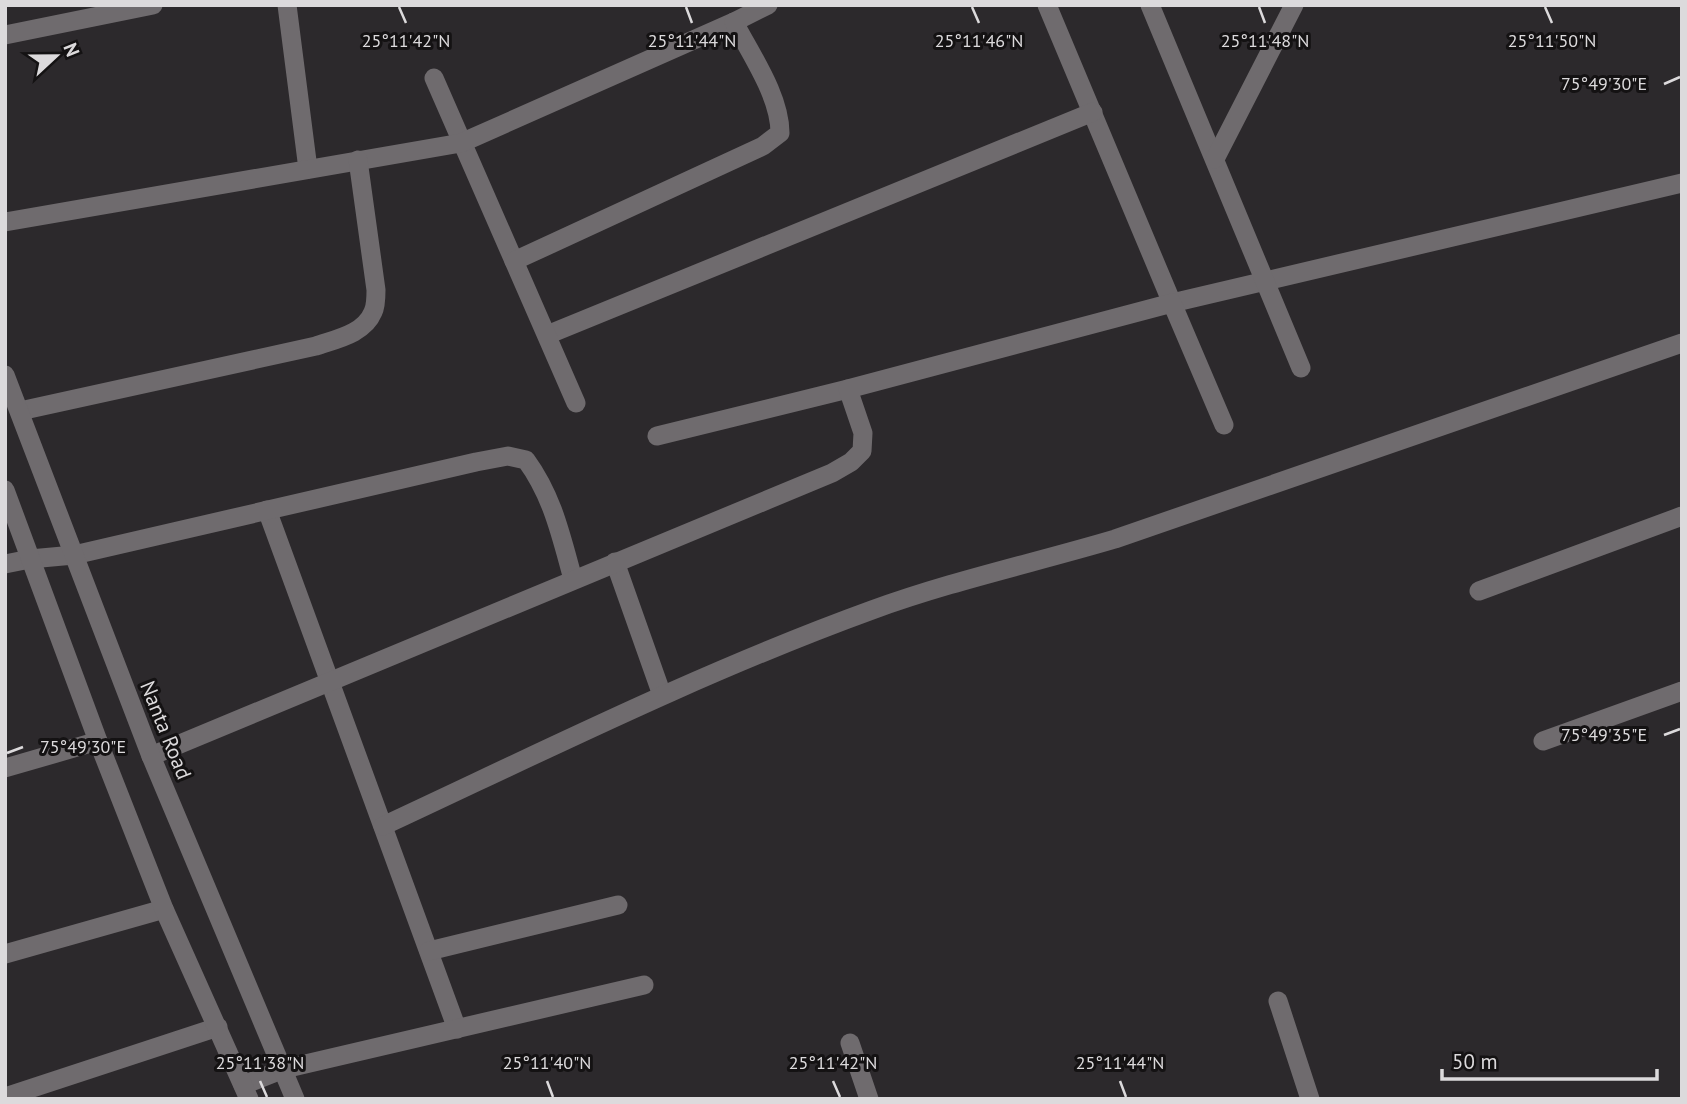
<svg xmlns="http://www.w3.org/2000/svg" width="1687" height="1104" font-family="'PT Sans',sans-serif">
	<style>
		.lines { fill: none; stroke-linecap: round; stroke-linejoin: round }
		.minor { stroke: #6f6b6e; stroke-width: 19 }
		.secondary { stroke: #6f6b6e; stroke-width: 19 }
		.ticks { fill: none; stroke: #dcdadc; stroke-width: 2.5 }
		.labels { text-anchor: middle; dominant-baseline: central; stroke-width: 6; stroke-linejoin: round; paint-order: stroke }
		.street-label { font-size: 21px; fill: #dcdadc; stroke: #141213 }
		.ticks-label { font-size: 18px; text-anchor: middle; fill: #dcdadc; stroke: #141213; stroke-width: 6; stroke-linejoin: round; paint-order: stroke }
	</style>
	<rect width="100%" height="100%" fill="#2c292c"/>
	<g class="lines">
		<g class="minor">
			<polyline points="287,5 308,169"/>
			<polyline points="1047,5 1172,303 1682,183"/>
			<polyline points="1150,5 1301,368"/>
			<polyline points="5,35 153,5"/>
			<polyline points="434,78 514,261"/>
			<polyline points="1215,159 1294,5"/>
			<polyline points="5,222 461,143 734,22"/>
			<polyline points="547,335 1093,112"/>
			<path d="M576 403 514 261 763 146 780 133C780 96 751 55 734 22L768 5"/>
			<path d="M20 411 316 346C336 339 364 334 373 312 376 306 376 297 376 290L358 160"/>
			<polyline points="657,436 848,389"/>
			<polyline points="267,510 457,1029"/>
			<polyline points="615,562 662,695"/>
			<path d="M5 564 30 559 74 555 476 462 508 456 526 460C553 497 561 536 573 579"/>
			<polyline points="1479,591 1682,516"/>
			<polyline points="1543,741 1682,691"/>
			<polyline points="151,756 832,473 851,462 862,451 863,433 848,389 1172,303 1224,425"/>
			<polyline points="5,768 98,741"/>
			<path d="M383 826C544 751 704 671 872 610 951 581 1034 563 1115 539L1682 343"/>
			<polyline points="429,951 618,905"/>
			<polyline points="5,954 164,909"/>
			<polyline points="1278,1001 1310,1099"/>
			<polyline points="850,1043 869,1099"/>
			<polyline points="243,1085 284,1069 644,985"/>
			<polyline points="5,1097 218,1027"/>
		</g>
		<g class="secondary">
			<polyline points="5,375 151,756 295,1099"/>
			<polyline points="5,490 98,741 164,909 249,1099"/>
		</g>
	</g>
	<path class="ticks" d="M399 7 406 23M686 7 692 23M972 7 979 23M1259 7 1265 23M1545 7 1552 23M1664 84 1680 77M1664 735 1680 729M7 753 23 747M260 1081 267 1097M547 1081 553 1097M833 1081 840 1097M1120 1081 1126 1097"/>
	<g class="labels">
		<g class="street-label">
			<text transform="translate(166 730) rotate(68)">Nanta Road</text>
		</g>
	</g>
	<g class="ticks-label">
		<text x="406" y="47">25°11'42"N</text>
		<text x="692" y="47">25°11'44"N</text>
		<text x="979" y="47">25°11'46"N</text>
		<text x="1265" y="47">25°11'48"N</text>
		<text x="1552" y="47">25°11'50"N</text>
		<text x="1604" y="90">75°49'30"E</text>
		<text x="1604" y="741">75°49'35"E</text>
		<text x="83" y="753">75°49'30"E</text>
		<text x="260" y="1069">25°11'38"N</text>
		<text x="547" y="1069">25°11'40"N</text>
		<text x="833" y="1069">25°11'42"N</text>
		<text x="1120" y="1069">25°11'44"N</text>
	</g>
	<rect width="1687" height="1104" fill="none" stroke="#dcdadc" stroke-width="14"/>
	<g transform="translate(56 56) rotate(68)" stroke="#141213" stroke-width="5" paint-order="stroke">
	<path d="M0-5L12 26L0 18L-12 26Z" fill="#dcdadc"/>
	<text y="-10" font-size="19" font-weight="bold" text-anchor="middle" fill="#dcdadc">N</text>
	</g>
	<path d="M1442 1069v10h215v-10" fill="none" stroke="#dcdadc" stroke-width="3.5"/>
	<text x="1452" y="1069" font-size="21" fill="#dcdadc" stroke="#141213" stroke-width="5" paint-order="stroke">50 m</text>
</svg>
